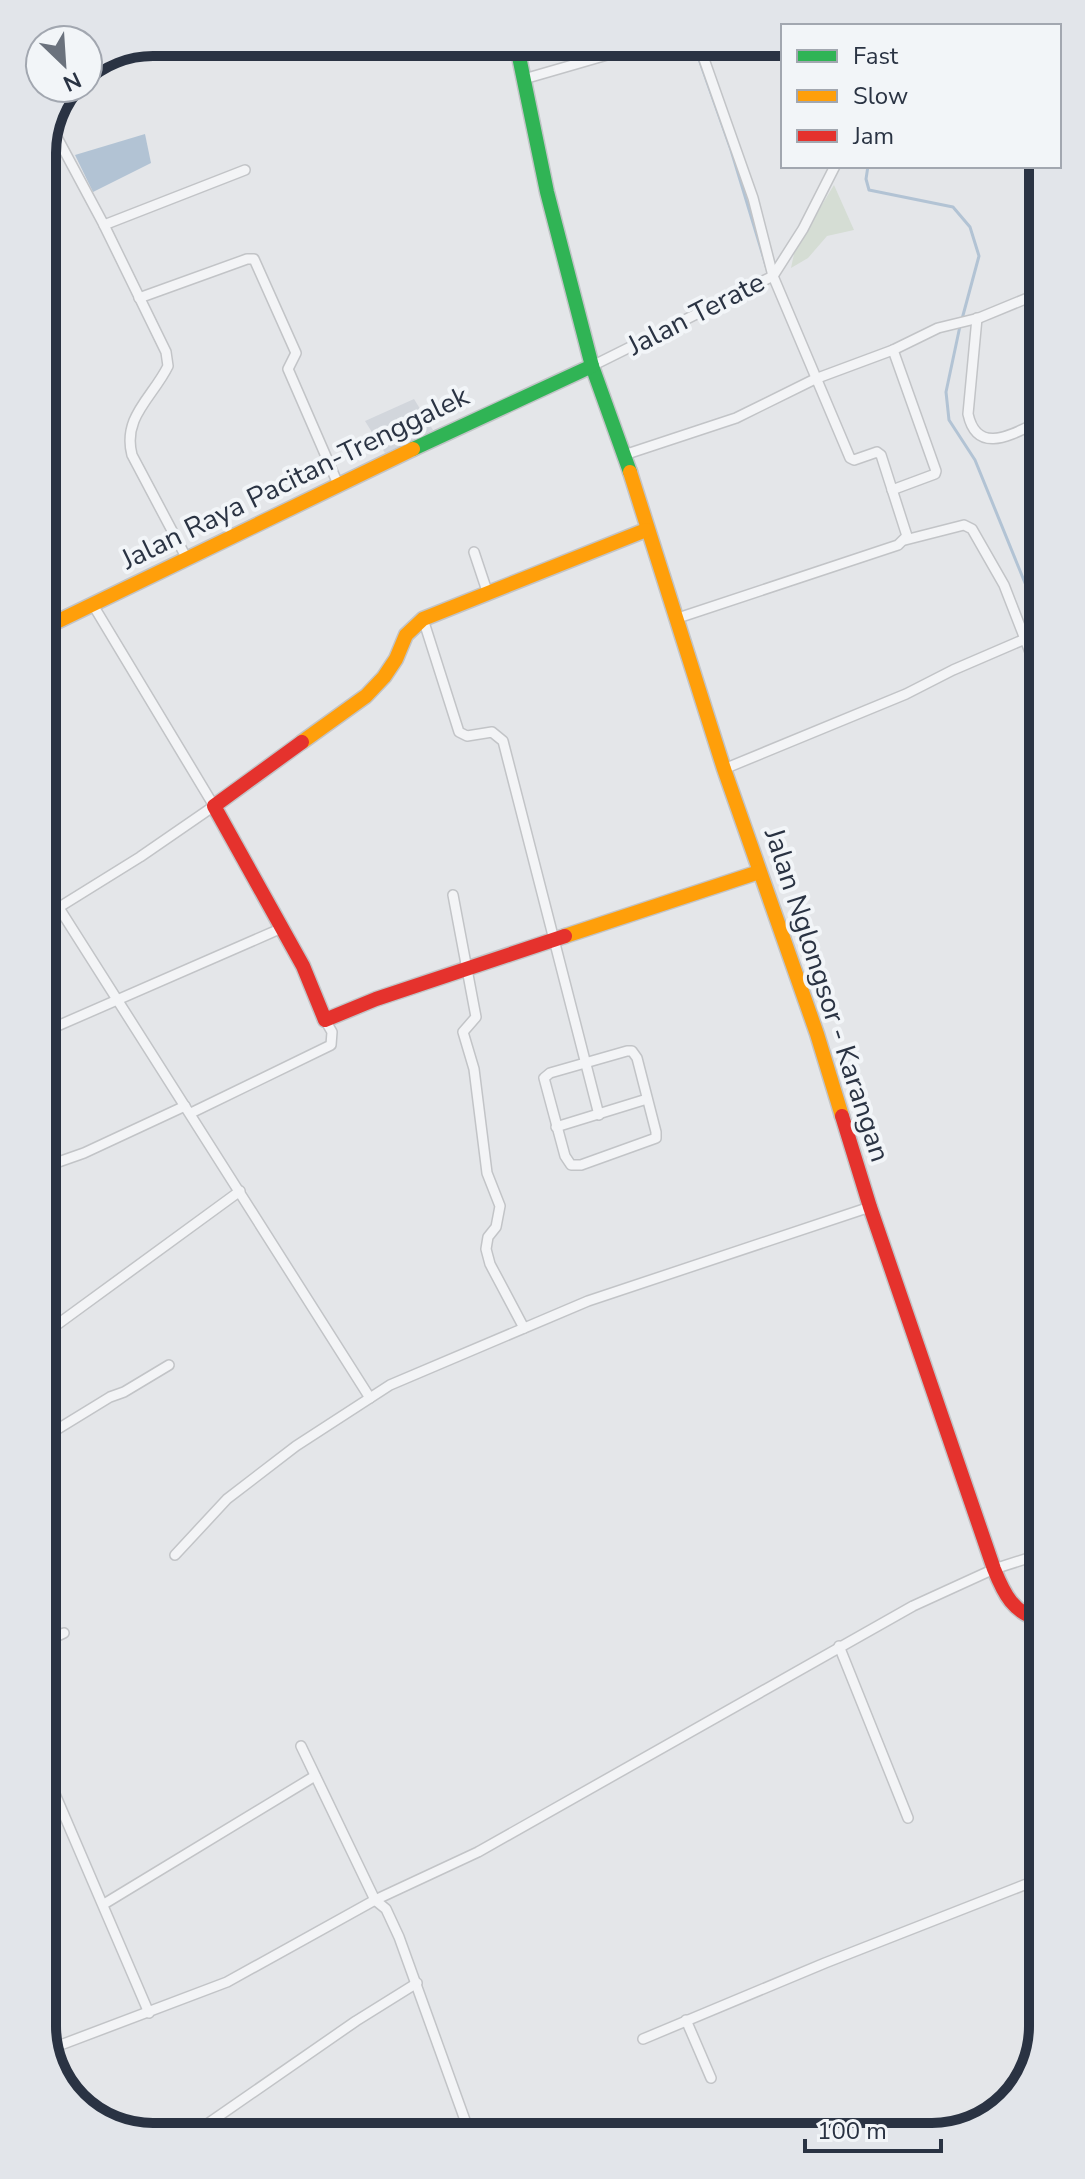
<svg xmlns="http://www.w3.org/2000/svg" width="1085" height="2179" font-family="'Nunito Sans',sans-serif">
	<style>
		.built { fill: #d2d6dc }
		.green { fill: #d5ddd4 }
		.water { fill: #b2c3d4 }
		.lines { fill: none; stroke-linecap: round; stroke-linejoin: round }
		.stream { stroke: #b2c3d4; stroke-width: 3 }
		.street-casing { stroke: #c2c4c7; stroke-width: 12 }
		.fast-casing { stroke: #c2c4c7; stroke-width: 17 }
		.slow-casing { stroke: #c2c4c7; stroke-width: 17 }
		.jam-casing { stroke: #c2c4c7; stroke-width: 17 }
		.street { stroke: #f3f4f6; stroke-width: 9 }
		.fast { stroke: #30b455; stroke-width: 14 }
		.slow { stroke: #ff9f0a; stroke-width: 14 }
		.jam { stroke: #e5322d; stroke-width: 14 }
		.labels { text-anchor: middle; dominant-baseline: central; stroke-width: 8; stroke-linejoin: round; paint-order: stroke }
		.street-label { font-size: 28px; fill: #2a3343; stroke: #f2f5f8 }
		.rim { fill: none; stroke: #2a3343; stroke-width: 10 }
	</style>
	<rect width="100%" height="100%" fill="#e4e6e9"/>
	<polygon class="built" points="414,399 433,430 385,453 365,421"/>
	<polygon class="green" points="834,185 854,230 827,236 808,258 791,268 795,249"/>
	<polygon class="water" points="145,134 151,163 93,192 75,155"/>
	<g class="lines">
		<g class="stream">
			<polyline points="693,42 731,150 767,269"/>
			<polyline points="868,166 866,179 869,190 953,207 970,227 979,256 962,319"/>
			<polyline points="960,326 946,392 949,420 975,460 1025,583 1037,601"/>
		</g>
		<defs>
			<g id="street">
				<polyline points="141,47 182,42"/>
				<polyline points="524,79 614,53 613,42"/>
				<path d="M51 126 104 225 166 352 168 366C153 397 122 417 132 455L187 559"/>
				<polyline points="104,225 245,170"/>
				<polyline points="139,298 247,259 254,259 296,353 288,369 338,484"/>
				<path d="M977 318 968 414C977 455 1011 435 1036 423"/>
				<polyline points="592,366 773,276 803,229 835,166"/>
				<polyline points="624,455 736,418 815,379 893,350 938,328 979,318 1035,295"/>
				<polyline points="892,490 935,474 936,471 893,350"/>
				<polyline points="905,540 964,525 972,529 1004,585 1025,639"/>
				<polyline points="474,552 487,591"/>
				<polyline points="423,619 459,732 467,736 492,732 503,741 599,1115"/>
				<polyline points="675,619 898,545 907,536 881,455 877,452 854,460 850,458 773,276 753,198 698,42"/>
				<polyline points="724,769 906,694 953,670 1025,639 1037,671"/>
				<polyline points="453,895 476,1017 463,1032 474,1069 487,1173 500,1206 496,1227 488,1237 486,1249 490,1264 524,1328"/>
				<polyline points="59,908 370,1398"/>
				<polyline points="45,916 140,857 214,806 93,605"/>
				<polyline points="46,1031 282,928"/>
				<polygon points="627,1051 632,1051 637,1058 656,1132 656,1138 581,1165 571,1165 565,1156 544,1078 550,1073"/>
				<polyline points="191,1113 331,1045 332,1032 325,1020"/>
				<polyline points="556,1127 647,1099"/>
				<polyline points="47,1166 84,1153 185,1106"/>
				<polyline points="47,1332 240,1191"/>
				<polyline points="48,1435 110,1397 124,1392 169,1365"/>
				<polyline points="175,1555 227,1499 296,1446 390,1385 588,1301 870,1207"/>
				<polyline points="49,1640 64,1633"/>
				<polyline points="839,1646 908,1818"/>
				<polyline points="301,1746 375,1900 386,1909 399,1937 470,2134"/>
				<polyline points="49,1780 149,2013"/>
				<polyline points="104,1904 315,1776"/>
				<polyline points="686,2020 711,2078"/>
				<polyline points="643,2039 825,1963 1042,1878"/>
				<polyline points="50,2049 227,1982 375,1900 478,1852 913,1606 994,1569 1041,1554"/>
				<polyline points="190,2136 356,2021 417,1983"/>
			</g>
			<g id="fast">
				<polyline points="516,42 547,192 592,366 630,472"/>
				<polyline points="413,449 592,366"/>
			</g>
			<g id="slow">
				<polyline points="630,472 724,769 817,1034 842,1116"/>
				<polyline points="44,628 413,449"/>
				<polyline points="302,742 366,696 384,677 396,659 406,635 423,619 646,530"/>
				<polyline points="565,936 759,872"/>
			</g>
			<g id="jam">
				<polyline points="302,742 214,806 303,966 325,1020 376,999 565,936"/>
				<path d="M842 1116 870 1207 994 1569C1004 1594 1013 1613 1041 1620"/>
			</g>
		</defs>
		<use href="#street" class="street-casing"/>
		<use href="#fast" class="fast-casing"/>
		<use href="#slow" class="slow-casing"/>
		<use href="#jam" class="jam-casing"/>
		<use href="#street" class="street"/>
		<use href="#fast" class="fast"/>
		<use href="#slow" class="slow"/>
		<use href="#jam" class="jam"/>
	</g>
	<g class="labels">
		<g class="street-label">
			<text transform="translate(696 314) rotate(-27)">Jalan Terate</text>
			<text transform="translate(295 478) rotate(-26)">Jalan Raya Pacitan-Trenggalek</text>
			<text transform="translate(827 995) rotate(72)">Jalan Nglongsor - Karangan</text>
		</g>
	</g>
	<path d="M0 0H1085V2179H0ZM153 56H932A97 97 0 0 1 1029 153V2026A97 97 0 0 1 932 2123H153A97 97 0 0 1 56 2026V153A97 97 0 0 1 153 56Z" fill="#e2e5ea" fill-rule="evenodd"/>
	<path class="rim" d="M153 56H932A97 97 0 0 1 1029 153V2026A97 97 0 0 1 932 2123H153A97 97 0 0 1 56 2026V153A97 97 0 0 1 153 56Z"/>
	<rect x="781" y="24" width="280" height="144" fill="#f2f5f8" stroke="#a2a7b0" stroke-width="2"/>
	<rect x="797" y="50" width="40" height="12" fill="#30b455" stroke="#a2a7b0" stroke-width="2"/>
	<text x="853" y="64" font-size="24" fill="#2a3343">Fast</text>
	<rect x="797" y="90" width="40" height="12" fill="#ff9f0a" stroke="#a2a7b0" stroke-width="2"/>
	<text x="853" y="104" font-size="24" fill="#2a3343">Slow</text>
	<rect x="797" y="130" width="40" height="12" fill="#e5322d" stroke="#a2a7b0" stroke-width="2"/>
	<text x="853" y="144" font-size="24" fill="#2a3343">Jam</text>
	<g transform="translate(64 64) rotate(155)"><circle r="38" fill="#f2f5f8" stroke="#a2a7b0" stroke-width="2"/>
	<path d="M0-6L14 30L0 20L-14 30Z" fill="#6b727d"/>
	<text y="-12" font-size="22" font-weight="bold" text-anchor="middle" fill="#2a3343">N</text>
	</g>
	<path d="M805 2139v12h136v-12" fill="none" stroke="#2a3343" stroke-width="4"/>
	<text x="817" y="2139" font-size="24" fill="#2a3343" stroke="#f2f5f8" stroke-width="6" paint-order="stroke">100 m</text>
</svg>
